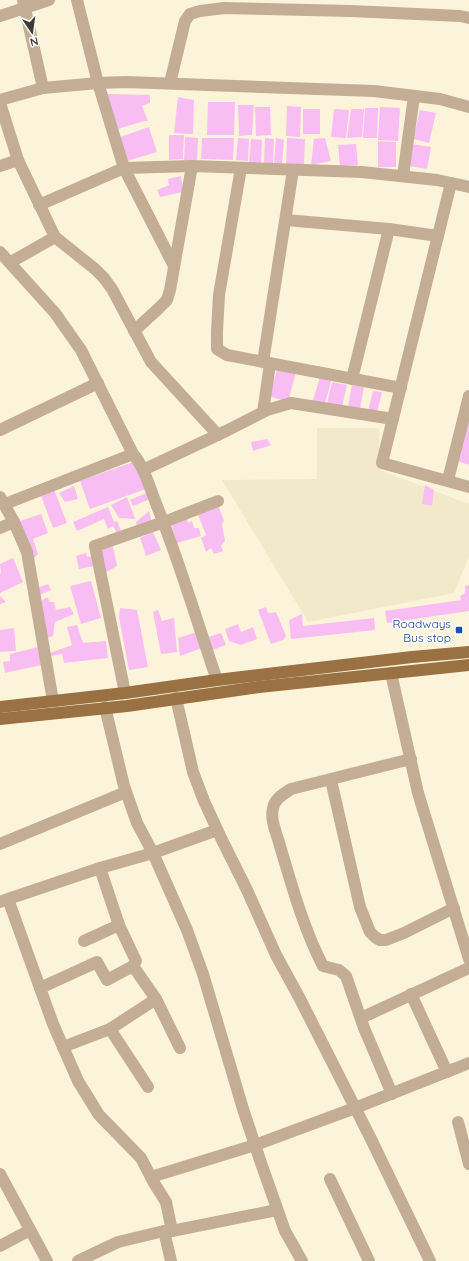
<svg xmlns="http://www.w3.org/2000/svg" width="469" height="1261" font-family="Quicksand,sans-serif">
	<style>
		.built { fill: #f1e9c9 }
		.building { fill: #f8bef3 }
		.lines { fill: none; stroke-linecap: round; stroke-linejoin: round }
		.street { stroke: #c4ad95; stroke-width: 12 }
		.primary { stroke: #9a7143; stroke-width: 12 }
		.transit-dot { fill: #1a4fb4; stroke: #fff; stroke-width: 1.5 }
		.labels { text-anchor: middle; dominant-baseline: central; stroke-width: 3; stroke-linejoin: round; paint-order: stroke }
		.transit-label { font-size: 12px; fill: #164399; stroke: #fff; text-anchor: end }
	</style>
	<rect width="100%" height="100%" fill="#fbf4da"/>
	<polygon class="built" points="317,428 379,428 380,470 469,504 469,556 454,593 308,622 222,480 317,479"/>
	<g class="building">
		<polygon points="106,94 150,95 150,103 142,106 148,121 144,121 118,129"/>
		<polygon points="178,97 194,100 193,134 174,133"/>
		<polygon points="208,102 235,102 234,135 207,135"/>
		<polygon points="238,105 254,105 252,135 239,136"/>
		<polygon points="287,106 301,107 300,137 286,136"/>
		<polygon points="255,107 270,107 271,135 256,136"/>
		<polygon points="380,107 400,108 398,141 378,140"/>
		<polygon points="365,108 378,108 377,138 363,138"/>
		<rect x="303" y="109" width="17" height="25"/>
		<polygon points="334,109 349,110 346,138 331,137"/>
		<polygon points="351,109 364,109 362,137 347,138"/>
		<polygon points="420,110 436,113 429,143 413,139"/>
		<polygon points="149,127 157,152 127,161 120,137"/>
		<polygon points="169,135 184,135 183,159 169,160"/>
		<polygon points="185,137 198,138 197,162 184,161"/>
		<polygon points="202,138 234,138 233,160 201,159"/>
		<polygon points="238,138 249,139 248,161 236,160"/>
		<polygon points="265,138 274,139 273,163 264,163"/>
		<polygon points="276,138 284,140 282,164 274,164"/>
		<polygon points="287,138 305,139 304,166 286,165"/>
		<polygon points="325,138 331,161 311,165 314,139"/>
		<polygon points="251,139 262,140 261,163 249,163"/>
		<polygon points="378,141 396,142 396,167 378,167"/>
		<polygon points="356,144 358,165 340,166 338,145"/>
		<polygon points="412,144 431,147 427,169 409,166"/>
		<polygon points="181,176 183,192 160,197 157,190 169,185 168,179"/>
		<polygon points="278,367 296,372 288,402 269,396"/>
		<polygon points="321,374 332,378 324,407 312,403"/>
		<polygon points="332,382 347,385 342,407 327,404"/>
		<polygon points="352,385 364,387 360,409 348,406"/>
		<polygon points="373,391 382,392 377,413 368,411"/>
		<polygon points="469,419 469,465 458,461"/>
		<polygon points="267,439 271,445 253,451 251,442"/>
		<polygon points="136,461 146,489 90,509 80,481"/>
		<polygon points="425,485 434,490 432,506 422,504"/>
		<polygon points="74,486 78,499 65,502 59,493"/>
		<polygon points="53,487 67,523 53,528 40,493"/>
		<polygon points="146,493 150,499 133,506 130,500"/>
		<polygon points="127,497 135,519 119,518 111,505"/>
		<polygon points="218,505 224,521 222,524 225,541 221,546 223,551 214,554 211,548 206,552 201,538 206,535 197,512"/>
		<polygon points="108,507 114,522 117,521 121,531 117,533 113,526 108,529 104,519 77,531 73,522"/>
		<polygon points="149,511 152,523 137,527 136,522"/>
		<polygon points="41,514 48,533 33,539 38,554 33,559 20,521"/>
		<polygon points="187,519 188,523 192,521 194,528 199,528 201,536 177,543 171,523"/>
		<polygon points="153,532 161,550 146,556 140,538"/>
		<polygon points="113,546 117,566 105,573 99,549"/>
		<polygon points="86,553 87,557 92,556 94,566 79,569 76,556"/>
		<polygon points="13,558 23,582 0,593 0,574 1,573 0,564"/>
		<polygon points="91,581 101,618 81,624 70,586"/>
		<polygon points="48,584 51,590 39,595 37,588"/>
		<polygon points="469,585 469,611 387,623 385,611 461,600 460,596 465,593 465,586"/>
		<polygon points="0,596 6,602 0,604"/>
		<polygon points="47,597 50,602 54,602 56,610 70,607 74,614 55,622 53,636 47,638 40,602"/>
		<polygon points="266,607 268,613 276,612 286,636 283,640 271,644 258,610"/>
		<polygon points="120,608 137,610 148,667 129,670 119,617"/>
		<polygon points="158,610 162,621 174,618 177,652 161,654 153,612"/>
		<polygon points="302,614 303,626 374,618 375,630 291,639 289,620"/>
		<polygon points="238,624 241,632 253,627 257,639 241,645 229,641 225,629"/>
		<polygon points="77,625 83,643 106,641 108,658 64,663 62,654 51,656 50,653 72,645 67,627"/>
		<polygon points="14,628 16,651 0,652 0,630"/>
		<polygon points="197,632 202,648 180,656 178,638"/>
		<polygon points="221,633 226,645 210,651 205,638"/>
		<polygon points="42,646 46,664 5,673 3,662 10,661 10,654"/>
	</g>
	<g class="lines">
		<g class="street">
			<polyline points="23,0 43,88"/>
			<polyline points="77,0 98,83 124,168 174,266"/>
			<polyline points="0,16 49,0"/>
			<polyline points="170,83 185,21 190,14 200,11 224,8 351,11 460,16 469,18"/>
			<polyline points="0,100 43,88 98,83 126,82 374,91 440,99 469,107"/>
			<polyline points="0,103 18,160 55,237 95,269 104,278 112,289 151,362 218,435"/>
			<polyline points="0,166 18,160"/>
			<polyline points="241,168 219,295 217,331 217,349 227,355 401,388"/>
			<polyline points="403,176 414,96"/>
			<polyline points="451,183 382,463 469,487"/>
			<polyline points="39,205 124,168 192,166 362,172 437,180 469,187"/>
			<polyline points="286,220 389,229 438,236"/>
			<path d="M0 252 55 313 81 350 133 454C145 468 150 489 157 506 180 563 197 622 217 680"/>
			<polyline points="11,262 55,237"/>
			<polyline points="134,331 158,309 167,300 170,290 192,166"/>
			<polyline points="263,362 293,170"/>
			<polyline points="352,379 389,229"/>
			<polyline points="263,412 270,364"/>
			<polyline points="0,430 98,383"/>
			<polyline points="143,470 226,431 267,410 291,403 393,419"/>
			<polyline points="448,480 469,396"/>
			<polyline points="0,497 14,522 27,552 53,701"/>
			<polyline points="5,504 133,454"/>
			<polyline points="0,528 14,522"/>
			<polyline points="391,673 418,793 469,959"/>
			<polyline points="125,693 95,546 164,522 218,501"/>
			<polyline points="176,698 193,772 204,801 222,840 247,890 276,955 299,997 371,1139 430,1261"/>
			<polyline points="105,707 124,786 137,823 153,853 187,930 203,974 243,1109 261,1163 285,1231 302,1261"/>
			<polyline points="331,780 360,907 370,932 375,937 380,940 386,940 404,933 454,908"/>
			<polyline points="0,844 126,792"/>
			<polyline points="100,868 119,925 136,961 133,966"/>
			<polyline points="8,899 100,868 153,853 217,830"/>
			<polyline points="0,902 8,899 53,1024 78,1081 99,1115 141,1158 154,1183 166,1202 172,1231"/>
			<polyline points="84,941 119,925"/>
			<polyline points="40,988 97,962 107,980 133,966 156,999 180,1048"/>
			<polyline points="411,994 447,1072"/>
			<polyline points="361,1018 469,968"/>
			<polyline points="110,1029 148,1087"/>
			<polyline points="63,1047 110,1029 156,999"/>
			<path d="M392 1094 364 1028 346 976 339 970 323 966C304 930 292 886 280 846 277 834 270 821 273 808 275 798 284 794 291 789L411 759"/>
			<polyline points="458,1122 469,1164"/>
			<polyline points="0,1174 47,1261"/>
			<polyline points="151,1177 255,1145 355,1108 469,1063"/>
			<polyline points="330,1179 369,1261"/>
			<polyline points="164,1231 171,1261"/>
			<polyline points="0,1246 30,1230"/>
			<polyline points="78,1261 118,1242 164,1231 172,1231 277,1210"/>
		</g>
		<g class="primary">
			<polyline points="0,707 125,693 217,680 412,657 469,652"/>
			<polyline points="0,719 127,706 259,687 469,665"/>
		</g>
	</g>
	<rect class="transit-dot" x="455" y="626" width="8" height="8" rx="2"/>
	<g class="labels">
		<g class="transit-label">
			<text x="451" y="623">Roadways<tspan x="451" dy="14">Bus stop</tspan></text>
		</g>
	</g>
	<g transform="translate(32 32) rotate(167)" stroke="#ffffff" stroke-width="3" paint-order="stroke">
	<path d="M0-3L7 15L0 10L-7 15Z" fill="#3e3b31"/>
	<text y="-6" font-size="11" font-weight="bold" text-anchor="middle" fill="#3e3b31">N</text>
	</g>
</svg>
